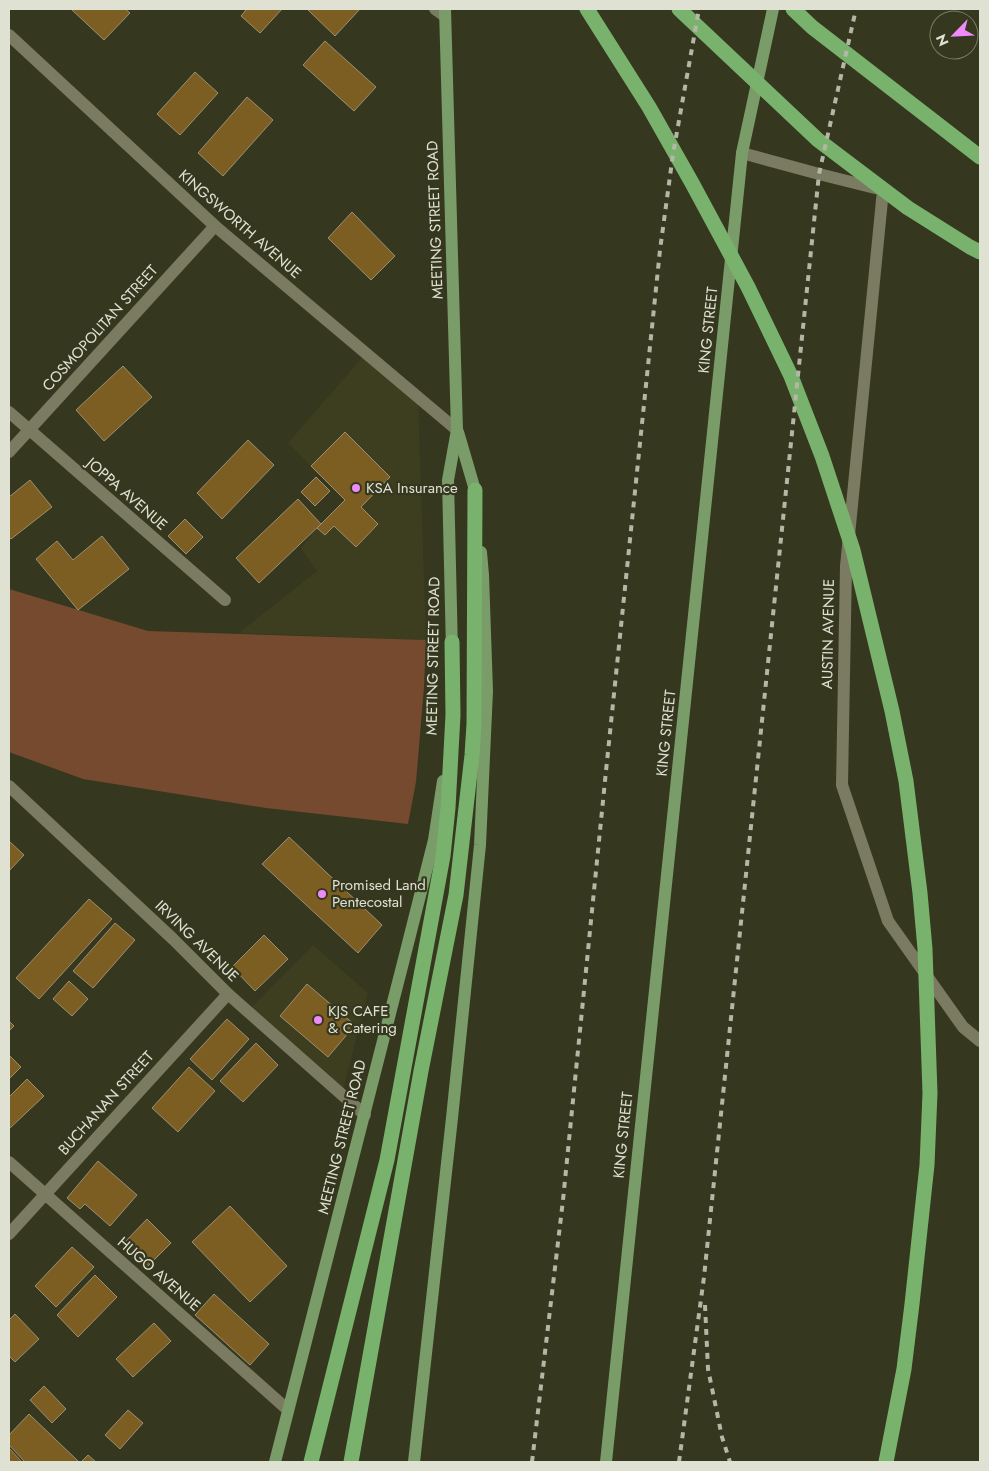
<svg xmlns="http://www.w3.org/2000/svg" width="989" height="1471" font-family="Jost,sans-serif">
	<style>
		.built { fill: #3d3e1f }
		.green { fill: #764a2e }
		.building { fill: #7c5e22; stroke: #9d8f76 }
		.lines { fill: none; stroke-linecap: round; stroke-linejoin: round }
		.minor { stroke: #7a7b61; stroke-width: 12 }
		.tertiary { stroke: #7a7b61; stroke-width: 12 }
		.primary { stroke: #799c68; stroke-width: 12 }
		.motorway { stroke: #78b26d; stroke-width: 15 }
		.rail { stroke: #b5b7a6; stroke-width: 4; stroke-dasharray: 6 6; stroke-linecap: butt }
		.poi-dot { fill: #ee8bf8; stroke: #35371f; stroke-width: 2 }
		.labels { text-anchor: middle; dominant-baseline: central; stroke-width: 4.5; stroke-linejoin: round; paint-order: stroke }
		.street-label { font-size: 15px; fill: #dfe1d2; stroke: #35371f }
		.poi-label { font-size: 15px; fill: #dfe1d2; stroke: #35371f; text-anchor: start }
	</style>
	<rect width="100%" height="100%" fill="#35371f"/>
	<g class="built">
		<polygon points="366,353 418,397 426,640 239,633 317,571 301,548 317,528 345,500 288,443"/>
		<polygon points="313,945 368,993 342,1094 248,1011"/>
	</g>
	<polygon class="green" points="9,589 148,631 426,640 424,687 416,782 408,824 266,808 83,779 9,752"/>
	<g class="building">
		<polygon points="71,9 125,9 130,13 104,40"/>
		<polygon points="245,9 282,9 260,33 241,16 246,10"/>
		<polygon points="309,9 360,9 335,36 308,10"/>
		<polygon points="325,41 376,87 354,111 303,65"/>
		<polygon points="195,72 218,93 180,135 157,114"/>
		<polygon points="247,97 273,120 223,176 198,153"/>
		<polygon points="352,212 395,256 371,280 328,238"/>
		<polygon points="123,366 152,397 104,441 76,410"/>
		<polygon points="345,432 390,477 361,507 378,524 356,547 334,526 325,535 317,528 345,500 311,466"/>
		<polygon points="248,440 274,465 222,519 197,493"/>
		<polygon points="316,477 330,491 315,506 301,492"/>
		<polygon points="30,480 52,507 11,539 9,537 9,497"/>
		<polygon points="298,499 321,524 259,583 236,558"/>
		<polygon points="185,519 203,537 186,554 168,536"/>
		<polygon points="102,536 129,569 78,610 36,559 57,541 73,560"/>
		<polygon points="289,837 382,925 358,953 262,864"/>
		<polygon points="9,841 24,855 9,871"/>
		<polygon points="89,899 112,919 39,999 16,978"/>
		<polygon points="115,923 135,940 93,988 73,971"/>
		<polygon points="264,935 288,959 255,991 232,967"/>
		<polygon points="69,981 88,999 72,1016 53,999"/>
		<polygon points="307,984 355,1025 328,1057 280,1016"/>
		<polygon points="227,1019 249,1039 212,1080 190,1059"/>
		<polygon points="9,1021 14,1026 9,1031"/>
		<polygon points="256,1043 278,1065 243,1102 220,1081"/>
		<polygon points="9,1055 21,1067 9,1079"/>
		<polygon points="189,1067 215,1091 178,1132 152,1108"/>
		<polygon points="27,1079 44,1096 9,1129 9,1097"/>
		<polygon points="98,1161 137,1195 110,1226 85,1204 80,1209 67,1198"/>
		<polygon points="230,1206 287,1266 250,1302 192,1242"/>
		<polygon points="147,1219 171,1243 147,1267 123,1244"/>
		<polygon points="72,1247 94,1267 56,1307 35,1286"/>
		<polygon points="95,1275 117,1297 78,1337 57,1315"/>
		<polygon points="214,1294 269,1344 250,1365 195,1315"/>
		<polygon points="15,1314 39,1339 15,1362 9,1356 9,1320"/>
		<polygon points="154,1323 171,1341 133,1377 116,1359"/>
		<polygon points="44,1386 66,1409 52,1423 30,1400"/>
		<polygon points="128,1410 143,1423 120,1449 105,1435"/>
		<polygon points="29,1414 78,1461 77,1462 25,1462 9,1445 9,1435"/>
		<polygon points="9,1448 22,1462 9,1462"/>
		<polygon points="88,1455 96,1462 81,1462"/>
	</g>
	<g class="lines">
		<g class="minor">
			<polyline points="435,9 445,16"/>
			<polyline points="9,35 215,226 457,430"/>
			<polyline points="9,412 225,600"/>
			<polyline points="9,452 215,226"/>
			<polyline points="9,786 173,939 228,994 365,1115"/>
			<polyline points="9,1162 288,1410"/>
			<polyline points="9,1234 228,994"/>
		</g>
		<polyline class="tertiary" points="742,153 819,174 883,190 846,566 842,785 888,921 963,1027 980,1041"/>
		<g class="primary">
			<polyline points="445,9 457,430 448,480 452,651"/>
			<polyline points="458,432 475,490 476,500"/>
			<polyline points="275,1462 404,959 434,840 443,781"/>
			<polyline points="414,1462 452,1118 480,845 487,691 483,575 481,552"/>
			<polyline points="606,1462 742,153 773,9"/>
		</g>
		<g class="motorway">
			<polyline points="587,9 649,107 692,183 748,287 791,376 822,456 853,550 892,711 906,781 920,893 925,949 930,1093 927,1165 912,1304 904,1369 886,1462"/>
			<polyline points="679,9 818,140 908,208 970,247 980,252"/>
			<polyline points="793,9 812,27 980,157"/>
			<polyline points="311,1462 387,1160 443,856 448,808 453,715 452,642"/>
			<polyline points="351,1462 421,1071 456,895 472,755 474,724 475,490"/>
		</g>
		<g class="rail">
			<polyline points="705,1305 708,1369 722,1437 730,1462"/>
			<polyline points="532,1462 563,1200 606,771 660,250 673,154 699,9"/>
			<polyline points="679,1462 704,1277 819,174 856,9"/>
		</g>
	</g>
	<g class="poi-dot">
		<circle cx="356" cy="488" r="5"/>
		<circle cx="322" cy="894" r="5"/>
		<circle cx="318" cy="1020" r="5"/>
	</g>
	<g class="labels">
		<g class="street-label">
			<text transform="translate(435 220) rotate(-92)">MEETING STREET ROAD</text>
			<text transform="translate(240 224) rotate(41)">KINGSWORTH AVENUE</text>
			<text transform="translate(100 328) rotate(-48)">COSMOPOLITAN STREET</text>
			<text transform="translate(708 330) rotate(-84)">KING STREET</text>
			<text transform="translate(127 494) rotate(41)">JOPPA AVENUE</text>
			<text transform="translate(828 634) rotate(-89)">AUSTIN AVENUE</text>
			<text transform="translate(433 656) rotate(-89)">MEETING STREET ROAD</text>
			<text transform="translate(666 733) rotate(-84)">KING STREET</text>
			<text transform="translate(197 941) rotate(44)">IRVING AVENUE</text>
			<text transform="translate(106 1103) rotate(-48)">BUCHANAN STREET</text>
			<text transform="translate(623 1135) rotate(-84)">KING STREET</text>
			<text transform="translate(342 1137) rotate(-76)">MEETING STREET ROAD</text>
			<text transform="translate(159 1274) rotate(41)">HUGO AVENUE</text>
		</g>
		<g class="poi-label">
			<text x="366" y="488">KSA Insurance</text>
			<text x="332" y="885">Promised Land<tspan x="332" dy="17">Pentecostal</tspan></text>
			<text x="328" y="1011">KJS CAFE<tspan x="328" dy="17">&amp; Catering</tspan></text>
		</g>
	</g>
	<rect width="989" height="1471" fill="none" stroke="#dfe1d2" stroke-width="20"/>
	<g transform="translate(954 35) rotate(246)"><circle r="24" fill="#35371f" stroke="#797b67"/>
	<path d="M0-4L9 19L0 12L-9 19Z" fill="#ee8bf8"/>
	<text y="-8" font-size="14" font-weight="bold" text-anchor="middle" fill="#dfe1d2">N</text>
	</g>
</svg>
